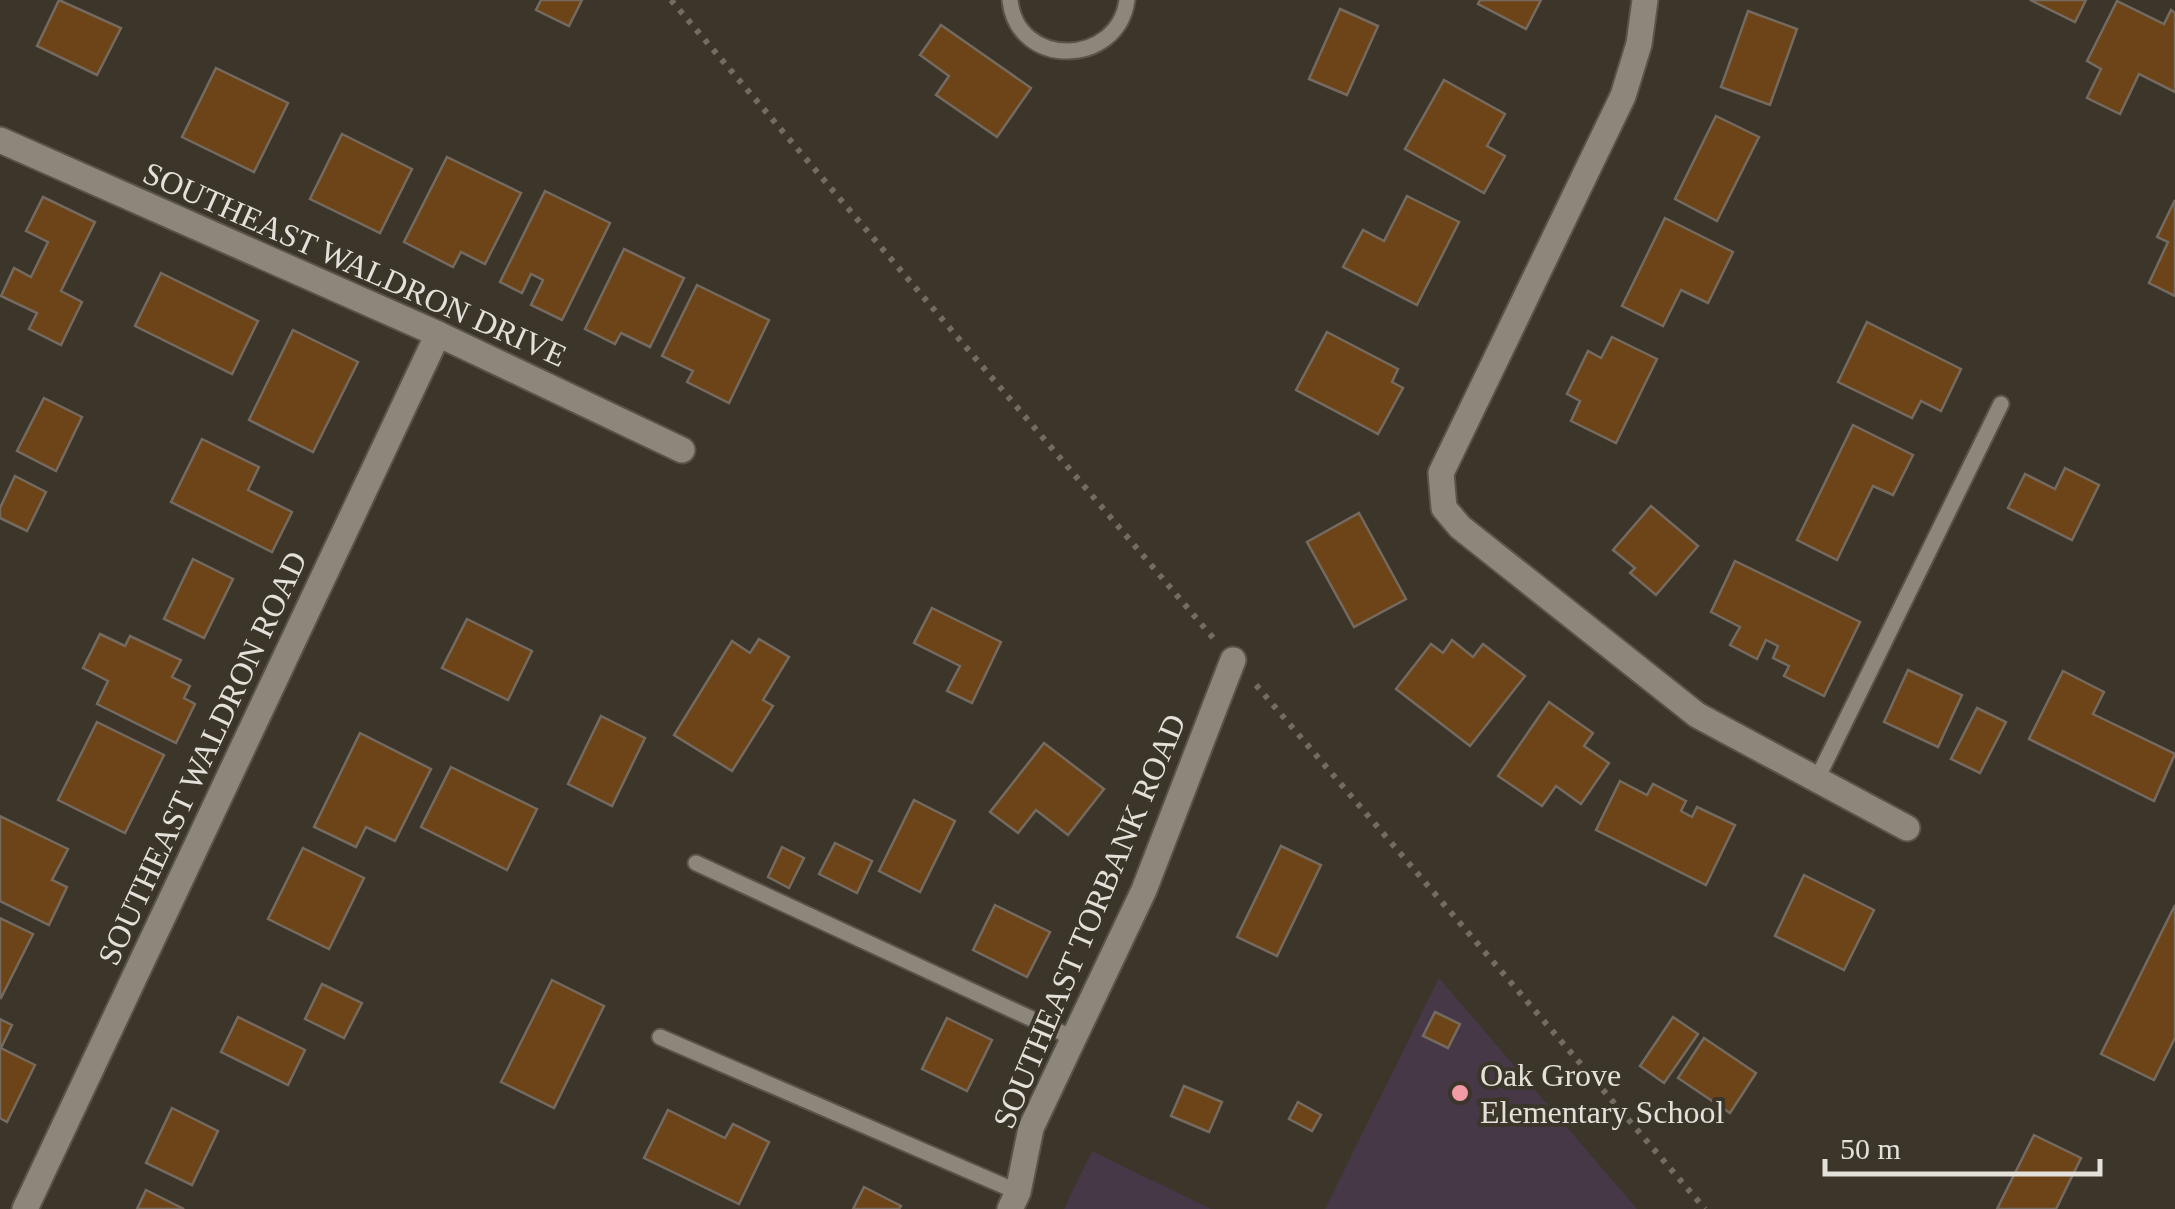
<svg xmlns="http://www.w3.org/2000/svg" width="2175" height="1209" font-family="Georgia,serif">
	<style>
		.education { fill: #463847 }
		.building { fill: #6c4418; stroke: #756a60; stroke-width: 2.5 }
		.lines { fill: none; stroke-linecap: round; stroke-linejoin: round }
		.service-casing { stroke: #59534b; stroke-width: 19 }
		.minor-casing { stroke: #59534b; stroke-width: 29 }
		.path { stroke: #726c62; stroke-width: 6; stroke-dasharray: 5 8; stroke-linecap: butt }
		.service { stroke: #8d867a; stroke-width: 15 }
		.minor { stroke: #8d867a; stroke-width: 25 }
		.poi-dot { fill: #f39aa7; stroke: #3c352a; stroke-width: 4 }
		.labels { text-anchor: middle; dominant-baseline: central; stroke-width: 8; stroke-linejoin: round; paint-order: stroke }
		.street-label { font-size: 32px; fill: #e4e0da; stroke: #3c352a }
		.poi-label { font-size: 32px; fill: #e4e0da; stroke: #3c352a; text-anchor: start }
	</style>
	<rect width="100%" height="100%" fill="#3c352a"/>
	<g class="education">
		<polygon points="1439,978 1637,1209 1325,1209"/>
		<polygon points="1092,1151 1211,1209 1064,1209"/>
	</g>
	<g class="building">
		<polygon points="59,0 121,28 97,75 37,46"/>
		<polygon points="541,0 582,0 569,26 536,10"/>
		<polygon points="1480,0 1541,0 1526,29 1478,4"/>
		<polygon points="2030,0 2086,0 2075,22"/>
		<polygon points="2117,1 2164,24 2171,10 2175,13 2175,92 2139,74 2120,114 2087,98 2101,69 2087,61"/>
		<polygon points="1340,9 1378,26 1347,95 1309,79"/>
		<polygon points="1748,11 1797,29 1770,105 1721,87"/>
		<polygon points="941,25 1031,88 997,137 936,95 949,76 920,55"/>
		<polygon points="216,68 288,103 254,172 182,137"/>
		<polygon points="1444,80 1505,114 1487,146 1505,156 1484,193 1405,149"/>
		<polygon points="1716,116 1759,137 1717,221 1675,199"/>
		<polygon points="342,134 412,169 380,233 310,199"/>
		<polygon points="447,157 521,193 485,264 461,252 453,267 404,242"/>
		<polygon points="545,191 610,223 562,320 531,305 543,280 531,274 522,293 500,282"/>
		<polygon points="1407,196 1459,222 1417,305 1343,267 1363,230 1384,241"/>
		<polygon points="43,197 95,222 61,291 82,302 61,345 29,329 37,313 1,296 14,268 31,277 48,242 26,231"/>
		<polygon points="2175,200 2175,296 2149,283 2168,242 2157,237"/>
		<polygon points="1665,218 1733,252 1708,303 1681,290 1663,326 1622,306"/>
		<polygon points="624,249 684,278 650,347 621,333 615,344 585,329"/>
		<polygon points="161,273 258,321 232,374 135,326"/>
		<polygon points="697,285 769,320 729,403 687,382 693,371 662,356"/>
		<polygon points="1867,322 1961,369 1941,411 1921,401 1912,418 1838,382"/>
		<polygon points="293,330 358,362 313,452 249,420"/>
		<polygon points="1327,332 1398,369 1392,382 1403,388 1378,434 1296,390"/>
		<polygon points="1612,337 1657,359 1616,443 1571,421 1580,401 1567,394 1588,351 1601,358"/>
		<polygon points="44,398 82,417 56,471 17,451"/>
		<polygon points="1853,425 1913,455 1893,495 1873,486 1837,560 1797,540"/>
		<polygon points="202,439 259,467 248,490 292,512 272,552 171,502"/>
		<polygon points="2065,468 2099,485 2072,540 2008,508 2025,474 2055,489"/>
		<polygon points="15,476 46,492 27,531 0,518 0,508"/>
		<polygon points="1651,506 1698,546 1656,595 1630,573 1635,568 1613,550"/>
		<polygon points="1359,513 1406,599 1354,627 1307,542"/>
		<polygon points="193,559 233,579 204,638 164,619"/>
		<polygon points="1735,561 1860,622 1824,696 1784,676 1789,666 1773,658 1778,646 1766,640 1757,659 1730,645 1740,627 1711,612"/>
		<polygon points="932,608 1001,642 972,703 947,691 960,666 914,643"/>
		<polygon points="467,619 532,651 508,700 442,668"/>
		<polygon points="100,634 125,646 130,636 181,660 172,677 190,686 184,698 195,704 176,743 97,704 108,681 83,668"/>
		<polygon points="759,639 789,657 763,700 773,706 732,771 674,735 732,641 750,653"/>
		<polygon points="1452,640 1473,657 1483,644 1525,676 1470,746 1396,689 1431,644 1443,653"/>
		<polygon points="1908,670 1962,695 1938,747 1884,722"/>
		<polygon points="2063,671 2104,692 2093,714 2175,754 2154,801 2029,739"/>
		<polygon points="1549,702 1593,733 1584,746 1609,763 1581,804 1556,786 1542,806 1498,776"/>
		<polygon points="1977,708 2006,722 1980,773 1951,759"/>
		<polygon points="601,716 645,738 612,806 568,784"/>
		<polygon points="97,722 164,755 125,833 58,800"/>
		<polygon points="360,733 431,769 395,841 366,827 356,847 314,827"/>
		<polygon points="1044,743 1104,789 1068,835 1036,810 1018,833 990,812"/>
		<polygon points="451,767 537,809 507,870 421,827"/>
		<polygon points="1620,781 1647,795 1653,784 1686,801 1681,811 1692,817 1697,807 1735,825 1706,885 1596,830"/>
		<polygon points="914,800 955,821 920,892 879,871"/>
		<polygon points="0,816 68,849 52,880 67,887 49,925 0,901"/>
		<polygon points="835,843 872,861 857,893 819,874"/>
		<polygon points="1281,846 1321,865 1277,956 1237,937"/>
		<polygon points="782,847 804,858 789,888 768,877"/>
		<polygon points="303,848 364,878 329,949 268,919"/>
		<polygon points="1804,875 1874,910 1844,970 1775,936"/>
		<polygon points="995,905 1050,932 1027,977 973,950"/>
		<polygon points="2175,905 2175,1038 2154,1080 2101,1054"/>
		<polygon points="0,918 33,934 1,998 0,997"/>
		<polygon points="552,980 604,1006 554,1108 501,1082"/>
		<polygon points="322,984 362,1003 344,1038 305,1019"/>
		<polygon points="1435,1012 1460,1024 1448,1048 1423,1036"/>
		<polygon points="238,1017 305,1050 288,1085 221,1052"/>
		<polygon points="1673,1017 1698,1034 1664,1083 1640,1066"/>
		<polygon points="947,1018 992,1040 967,1091 922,1069"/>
		<polygon points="0,1019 12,1025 1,1048 35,1065 7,1122 0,1118"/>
		<polygon points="1704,1038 1756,1073 1730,1113 1678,1078"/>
		<polygon points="1184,1086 1222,1102 1209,1132 1171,1116"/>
		<polygon points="1298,1102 1321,1115 1312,1131 1289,1119"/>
		<polygon points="172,1108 218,1131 192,1185 146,1163"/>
		<polygon points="668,1110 725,1138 733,1124 769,1142 739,1204 644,1158"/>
		<polygon points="2034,1135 2081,1158 2056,1209 1997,1209"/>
		<polygon points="864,1187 901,1206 899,1209 853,1209"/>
		<polygon points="146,1190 184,1209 137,1209"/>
	</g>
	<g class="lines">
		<defs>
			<g id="service">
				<path d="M1010 0C1017 69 1118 67 1127 0"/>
				<polyline points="1816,781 2001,404"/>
				<polyline points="696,863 1073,1038"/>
				<polyline points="660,1037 1018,1192"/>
			</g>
			<g id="minor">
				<polyline points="1645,0 1639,44 1623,96 1441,473 1444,508 1460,527 1697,715 1907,828"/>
				<polyline points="0,140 438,334 682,450"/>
				<polyline points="25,1209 438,334"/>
				<polyline points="1010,1209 1018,1192 1031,1128 1144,890 1233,660"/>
			</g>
		</defs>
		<use href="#service" class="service-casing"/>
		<use href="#minor" class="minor-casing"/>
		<g class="path">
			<polyline points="671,0 1214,639"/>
			<polyline points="1256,685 1705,1209"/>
		</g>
		<use href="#service" class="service"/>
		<use href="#minor" class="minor"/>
	</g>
	<circle class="poi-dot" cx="1460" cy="1093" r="10"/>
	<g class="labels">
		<g class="street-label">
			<text transform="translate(355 264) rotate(24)">SOUTHEAST WALDRON DRIVE</text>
			<text transform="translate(202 758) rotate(-65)">SOUTHEAST WALDRON ROAD</text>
			<text transform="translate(1089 921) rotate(-67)">SOUTHEAST TORBANK ROAD</text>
		</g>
		<g class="poi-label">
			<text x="1480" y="1075">Oak Grove<tspan x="1480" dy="37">Elementary School</tspan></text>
		</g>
	</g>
	<path d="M1825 1159v15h275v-15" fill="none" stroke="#e4e0da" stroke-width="5"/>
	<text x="1840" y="1159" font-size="30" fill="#e4e0da" stroke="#3c352a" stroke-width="8" paint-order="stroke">50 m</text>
</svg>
